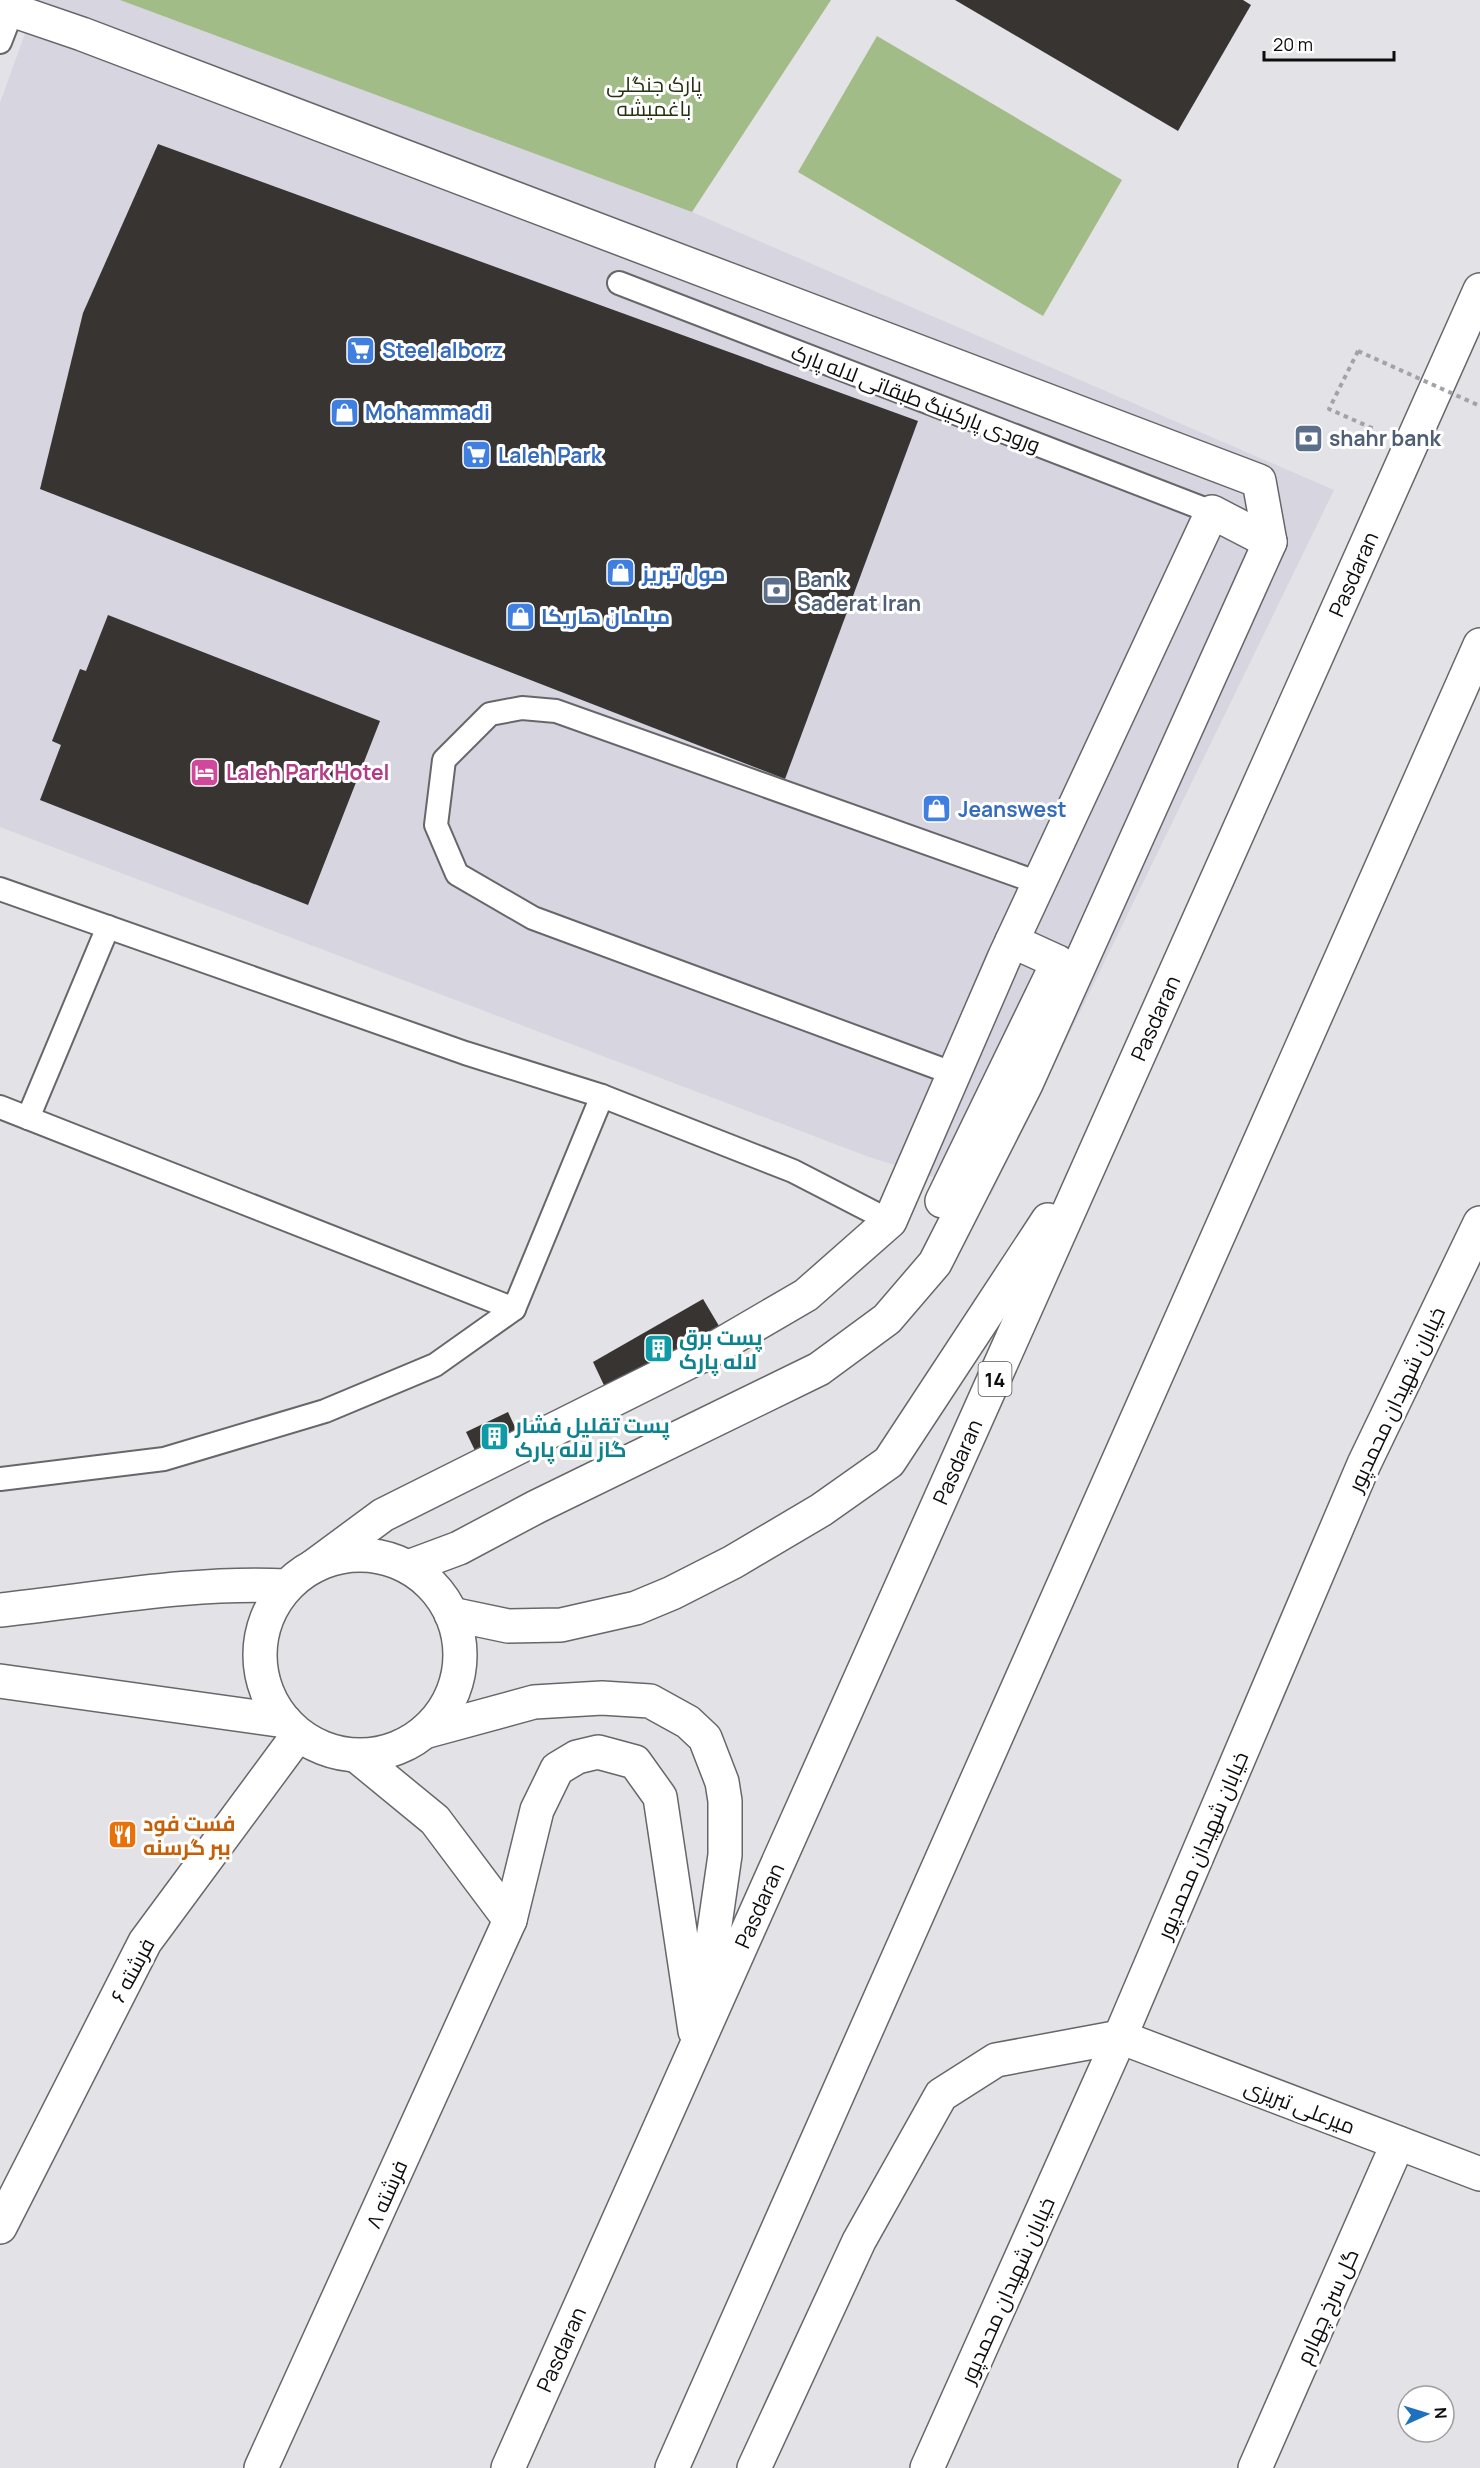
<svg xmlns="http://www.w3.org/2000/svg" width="1480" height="2468" font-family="Manrope,Cairo,sans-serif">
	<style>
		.built { fill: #d6d5e0 }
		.green { fill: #a2bc87 }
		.building { fill: #373432 }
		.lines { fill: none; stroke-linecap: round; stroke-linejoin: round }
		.lane-casing { stroke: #67676b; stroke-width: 26 }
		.street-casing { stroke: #67676b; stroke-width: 36 }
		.secondary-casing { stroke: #67676b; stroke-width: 36 }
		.highway-casing { stroke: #67676b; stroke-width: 36 }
		.path { stroke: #a3a2a6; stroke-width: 4; stroke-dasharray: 4.5 4.5; stroke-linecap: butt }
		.lane { stroke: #fff; stroke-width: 22 }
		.street { stroke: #fff; stroke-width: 33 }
		.secondary { stroke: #fff; stroke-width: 33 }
		.highway { stroke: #fff; stroke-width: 33 }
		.path-bridge { stroke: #a3a2a6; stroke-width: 4; stroke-dasharray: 4.5 4.5; stroke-linecap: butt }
		.labels { text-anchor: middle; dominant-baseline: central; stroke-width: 6; stroke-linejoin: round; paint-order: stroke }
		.shield { fill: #fff; stroke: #565656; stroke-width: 1.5 }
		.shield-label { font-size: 20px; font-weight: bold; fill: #0d0d0e }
		.park-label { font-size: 21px; fill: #243210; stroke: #fff }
		.shop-label { font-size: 21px; font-weight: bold; fill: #366cbe; stroke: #fff; text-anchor: start }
		.street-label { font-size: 21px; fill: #0d0d0e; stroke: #fff }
		.service-label { font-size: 21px; font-weight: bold; fill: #4e5e75; stroke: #fff; text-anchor: start }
		.hotel-label { font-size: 21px; font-weight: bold; fill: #b23c85; stroke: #fff; text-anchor: start }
		.culture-label { font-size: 21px; font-weight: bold; fill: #0d838f; stroke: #fff; text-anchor: start }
		.food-label { font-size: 21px; font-weight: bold; fill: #c56008; stroke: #fff; text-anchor: start }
	</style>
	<rect width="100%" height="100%" fill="#e3e2e7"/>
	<polygon class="built" points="37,0 120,0 692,212 1334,490 991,1195 869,1157 0,827 0,103"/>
	<g class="green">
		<polygon points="120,0 831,0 692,212"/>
		<polygon points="877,36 1122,180 1043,316 798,172"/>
	</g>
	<g class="building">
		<polygon points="955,0 1243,0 1251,5 1178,131"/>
		<polygon points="158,144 918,421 785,779 40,489 83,313"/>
		<polygon points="108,615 380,721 308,905 40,800 61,745 52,741 80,669 86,671"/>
		<polygon points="703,1299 725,1336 610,1398 593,1362"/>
		<polygon points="508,1412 522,1442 481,1463 466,1432"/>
	</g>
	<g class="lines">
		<defs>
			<g id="lane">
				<polyline points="0,42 12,11"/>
				<polyline points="619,283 1212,512"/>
				<polyline points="0,889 465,1053 602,1096 793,1171 890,1221"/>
				<polyline points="952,1073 533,918 457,874 436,825 444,760 490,714 522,708 556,711 1039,883"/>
				<polyline points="0,1107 514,1309 602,1096"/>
				<polyline points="28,1118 108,927"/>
				<polyline points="0,1479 164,1459 325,1411 435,1365 514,1309"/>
			</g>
			<g id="street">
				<polyline points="357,1756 435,1820 510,1920"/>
				<polyline points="0,2227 145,1942 298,1735"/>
				<polyline points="261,2468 510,1920 537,1810 557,1769 577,1757 598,1752 635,1762 660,1797 695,2031"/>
				<polyline points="1255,2468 1398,2143"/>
			</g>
			<g id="secondary">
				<polyline points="0,6 82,34 1259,481 1270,542 1026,1084 935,1263 887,1319 819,1369 536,1507 459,1548 408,1567"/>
				<polyline points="942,1201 1058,962 1012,941"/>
				<circle cx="360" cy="1655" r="100"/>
				<polyline points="314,1566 383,1515 703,1355 806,1295 890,1221 1005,956 1212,512 1270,542"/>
				<path d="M0 1610C95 1600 192 1581 287 1586"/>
				<polyline points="0,1681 285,1721"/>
				<polyline points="1120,2037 1480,2174"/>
				<polyline points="927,2468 1120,2037 1364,1464 1480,1223"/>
			</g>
			<g id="highway">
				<polyline points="451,1614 508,1626 561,1625 636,1608 672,1593 733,1562 821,1510 889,1462 1048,1220"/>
				<polyline points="424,1732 534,1702 602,1698 650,1701 688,1722 705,1738 722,1782 725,1801 725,1855 703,2008"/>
				<path id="s1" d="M508 2468 1480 290"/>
				<polyline points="672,2468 1480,645"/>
				<polyline points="754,2468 859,2241 941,2095 996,2060 1120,2037"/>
			</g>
		</defs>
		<use href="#lane" class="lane-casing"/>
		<use href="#street" class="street-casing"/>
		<use href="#secondary" class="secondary-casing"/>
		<use href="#highway" class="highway-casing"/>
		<polyline class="path" points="1358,351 1329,409 1374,429"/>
		<use href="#lane" class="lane"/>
		<use href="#street" class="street"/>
		<use href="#secondary" class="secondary"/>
		<use href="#highway" class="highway"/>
		<polyline class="path-bridge" points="1358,351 1480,406"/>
	</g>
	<defs>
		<symbol id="supermarket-square" viewBox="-11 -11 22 22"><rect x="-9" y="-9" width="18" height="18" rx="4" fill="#3f7fe0" stroke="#fff"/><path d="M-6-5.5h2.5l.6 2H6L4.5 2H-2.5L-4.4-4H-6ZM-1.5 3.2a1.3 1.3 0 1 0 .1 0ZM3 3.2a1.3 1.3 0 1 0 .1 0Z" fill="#fff"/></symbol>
		<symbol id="shop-square" viewBox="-11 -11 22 22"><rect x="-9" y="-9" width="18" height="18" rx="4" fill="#3f7fe0" stroke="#fff"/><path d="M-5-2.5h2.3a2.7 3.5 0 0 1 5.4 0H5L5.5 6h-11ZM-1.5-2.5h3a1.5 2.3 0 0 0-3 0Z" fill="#fff"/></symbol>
		<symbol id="bank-square" viewBox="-11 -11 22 22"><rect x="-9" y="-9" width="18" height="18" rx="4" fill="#5c6f8a" stroke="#fff"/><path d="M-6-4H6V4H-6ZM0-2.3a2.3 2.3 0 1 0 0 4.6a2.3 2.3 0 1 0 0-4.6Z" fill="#fff"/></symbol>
		<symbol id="hotel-square" viewBox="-11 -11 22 22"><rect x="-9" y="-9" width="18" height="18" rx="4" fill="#d1479c" stroke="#fff"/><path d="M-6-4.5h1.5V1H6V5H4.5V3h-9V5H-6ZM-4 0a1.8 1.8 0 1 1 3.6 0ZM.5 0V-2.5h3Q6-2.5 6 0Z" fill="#fff"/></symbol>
		<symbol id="building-square" viewBox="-11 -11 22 22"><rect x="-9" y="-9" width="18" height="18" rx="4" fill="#0f9aa8" stroke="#fff"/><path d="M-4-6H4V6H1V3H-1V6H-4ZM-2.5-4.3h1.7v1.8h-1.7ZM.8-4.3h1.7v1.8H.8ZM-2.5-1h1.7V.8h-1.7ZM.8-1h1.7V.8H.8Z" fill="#fff"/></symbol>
		<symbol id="restaurant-square" viewBox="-11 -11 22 22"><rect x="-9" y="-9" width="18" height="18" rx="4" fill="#e8710a" stroke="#fff"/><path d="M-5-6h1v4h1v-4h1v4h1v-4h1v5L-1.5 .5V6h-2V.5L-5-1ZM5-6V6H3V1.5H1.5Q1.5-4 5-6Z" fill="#fff"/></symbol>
	</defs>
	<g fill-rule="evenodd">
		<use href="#supermarket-square" x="344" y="334" width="33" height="33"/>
		<use href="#shop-square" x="328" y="396" width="33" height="33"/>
		<use href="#bank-square" x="1292" y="422" width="33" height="33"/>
		<use href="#supermarket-square" x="460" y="438" width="33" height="33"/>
		<use href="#shop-square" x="604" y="556" width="33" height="33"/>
		<use href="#bank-square" x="760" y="574" width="33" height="33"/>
		<use href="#shop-square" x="504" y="600" width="33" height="33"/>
		<use href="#hotel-square" x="188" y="756" width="33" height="33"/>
		<use href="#shop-square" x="920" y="792" width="33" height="33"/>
		<use href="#building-square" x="642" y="1332" width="33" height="33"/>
		<use href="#building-square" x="478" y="1420" width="33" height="33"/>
		<use href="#restaurant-square" x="106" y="1818" width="33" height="33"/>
	</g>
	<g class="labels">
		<rect class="shield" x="978.5" y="1362" width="33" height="34" rx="4.5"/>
		<g class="shield-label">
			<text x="995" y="1379">14</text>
		</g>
		<g class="park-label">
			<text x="654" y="84">پارک جنگلی<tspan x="654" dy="24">باغمیشه</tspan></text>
		</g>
		<g class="shop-label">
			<text x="382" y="350">Steel alborz</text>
			<text x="365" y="412">Mohammadi</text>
			<text x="498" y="455">Laleh Park</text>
			<text x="642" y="573">مول تبریز</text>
			<text x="541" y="616">مبلمان هاریکا</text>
			<text x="958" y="809">Jeanswest</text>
		</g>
		<g class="street-label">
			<text transform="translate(916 398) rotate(21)">ورودی پارکینگ طبقاتی لاله پارک</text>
			<text stroke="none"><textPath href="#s1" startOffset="2074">Pasdaran</textPath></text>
			<text stroke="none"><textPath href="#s1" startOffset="1588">Pasdaran</textPath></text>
			<text transform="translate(1396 1399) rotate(-65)">خیابان شهیدان محمدپور</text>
			<text stroke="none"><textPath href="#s1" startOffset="1102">Pasdaran</textPath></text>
			<text transform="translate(1202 1845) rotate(-67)">خیابان شهیدان محمدپور</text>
			<text stroke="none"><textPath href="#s1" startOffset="616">Pasdaran</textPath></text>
			<text transform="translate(132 1970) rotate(-62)">فرشته ۶</text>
			<text transform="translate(1300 2106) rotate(21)">میرعلی تبریزی</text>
			<text transform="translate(386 2194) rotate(-66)">فرشته ۸</text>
			<text transform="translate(1007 2290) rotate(-66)">خیابان شهیدان محمدپور</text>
			<text transform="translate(1327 2306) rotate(-66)">گل سرخ چهارم</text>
			<text stroke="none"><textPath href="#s1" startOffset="130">Pasdaran</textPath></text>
		</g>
		<g class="service-label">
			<text x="1329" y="438">shahr bank</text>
			<text x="797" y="579">Bank<tspan x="797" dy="24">Saderat Iran</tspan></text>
		</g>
		<g class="hotel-label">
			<text x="226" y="772">Laleh Park Hotel</text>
		</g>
		<g class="culture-label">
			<text x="679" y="1337">پست برق<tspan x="679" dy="24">لاله پارک</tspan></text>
			<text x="515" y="1425">پست تقلیل فشار<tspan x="515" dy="24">گاز لاله پارک</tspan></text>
		</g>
		<g class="food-label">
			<text x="143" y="1823">فست فود<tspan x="143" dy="24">ببر گرسنه</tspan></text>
		</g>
	</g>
	<g transform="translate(1426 2414) rotate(86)"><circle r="28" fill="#ffffff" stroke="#9e9e9f" stroke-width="1.5"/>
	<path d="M0-4.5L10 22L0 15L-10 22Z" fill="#1d71bf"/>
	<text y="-9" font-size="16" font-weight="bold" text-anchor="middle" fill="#0d0d0e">N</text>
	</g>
	<path d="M1264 51v9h130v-9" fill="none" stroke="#0d0d0e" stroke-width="3"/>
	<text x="1273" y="51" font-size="18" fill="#0d0d0e" stroke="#ffffff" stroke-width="4.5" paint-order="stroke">20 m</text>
</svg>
